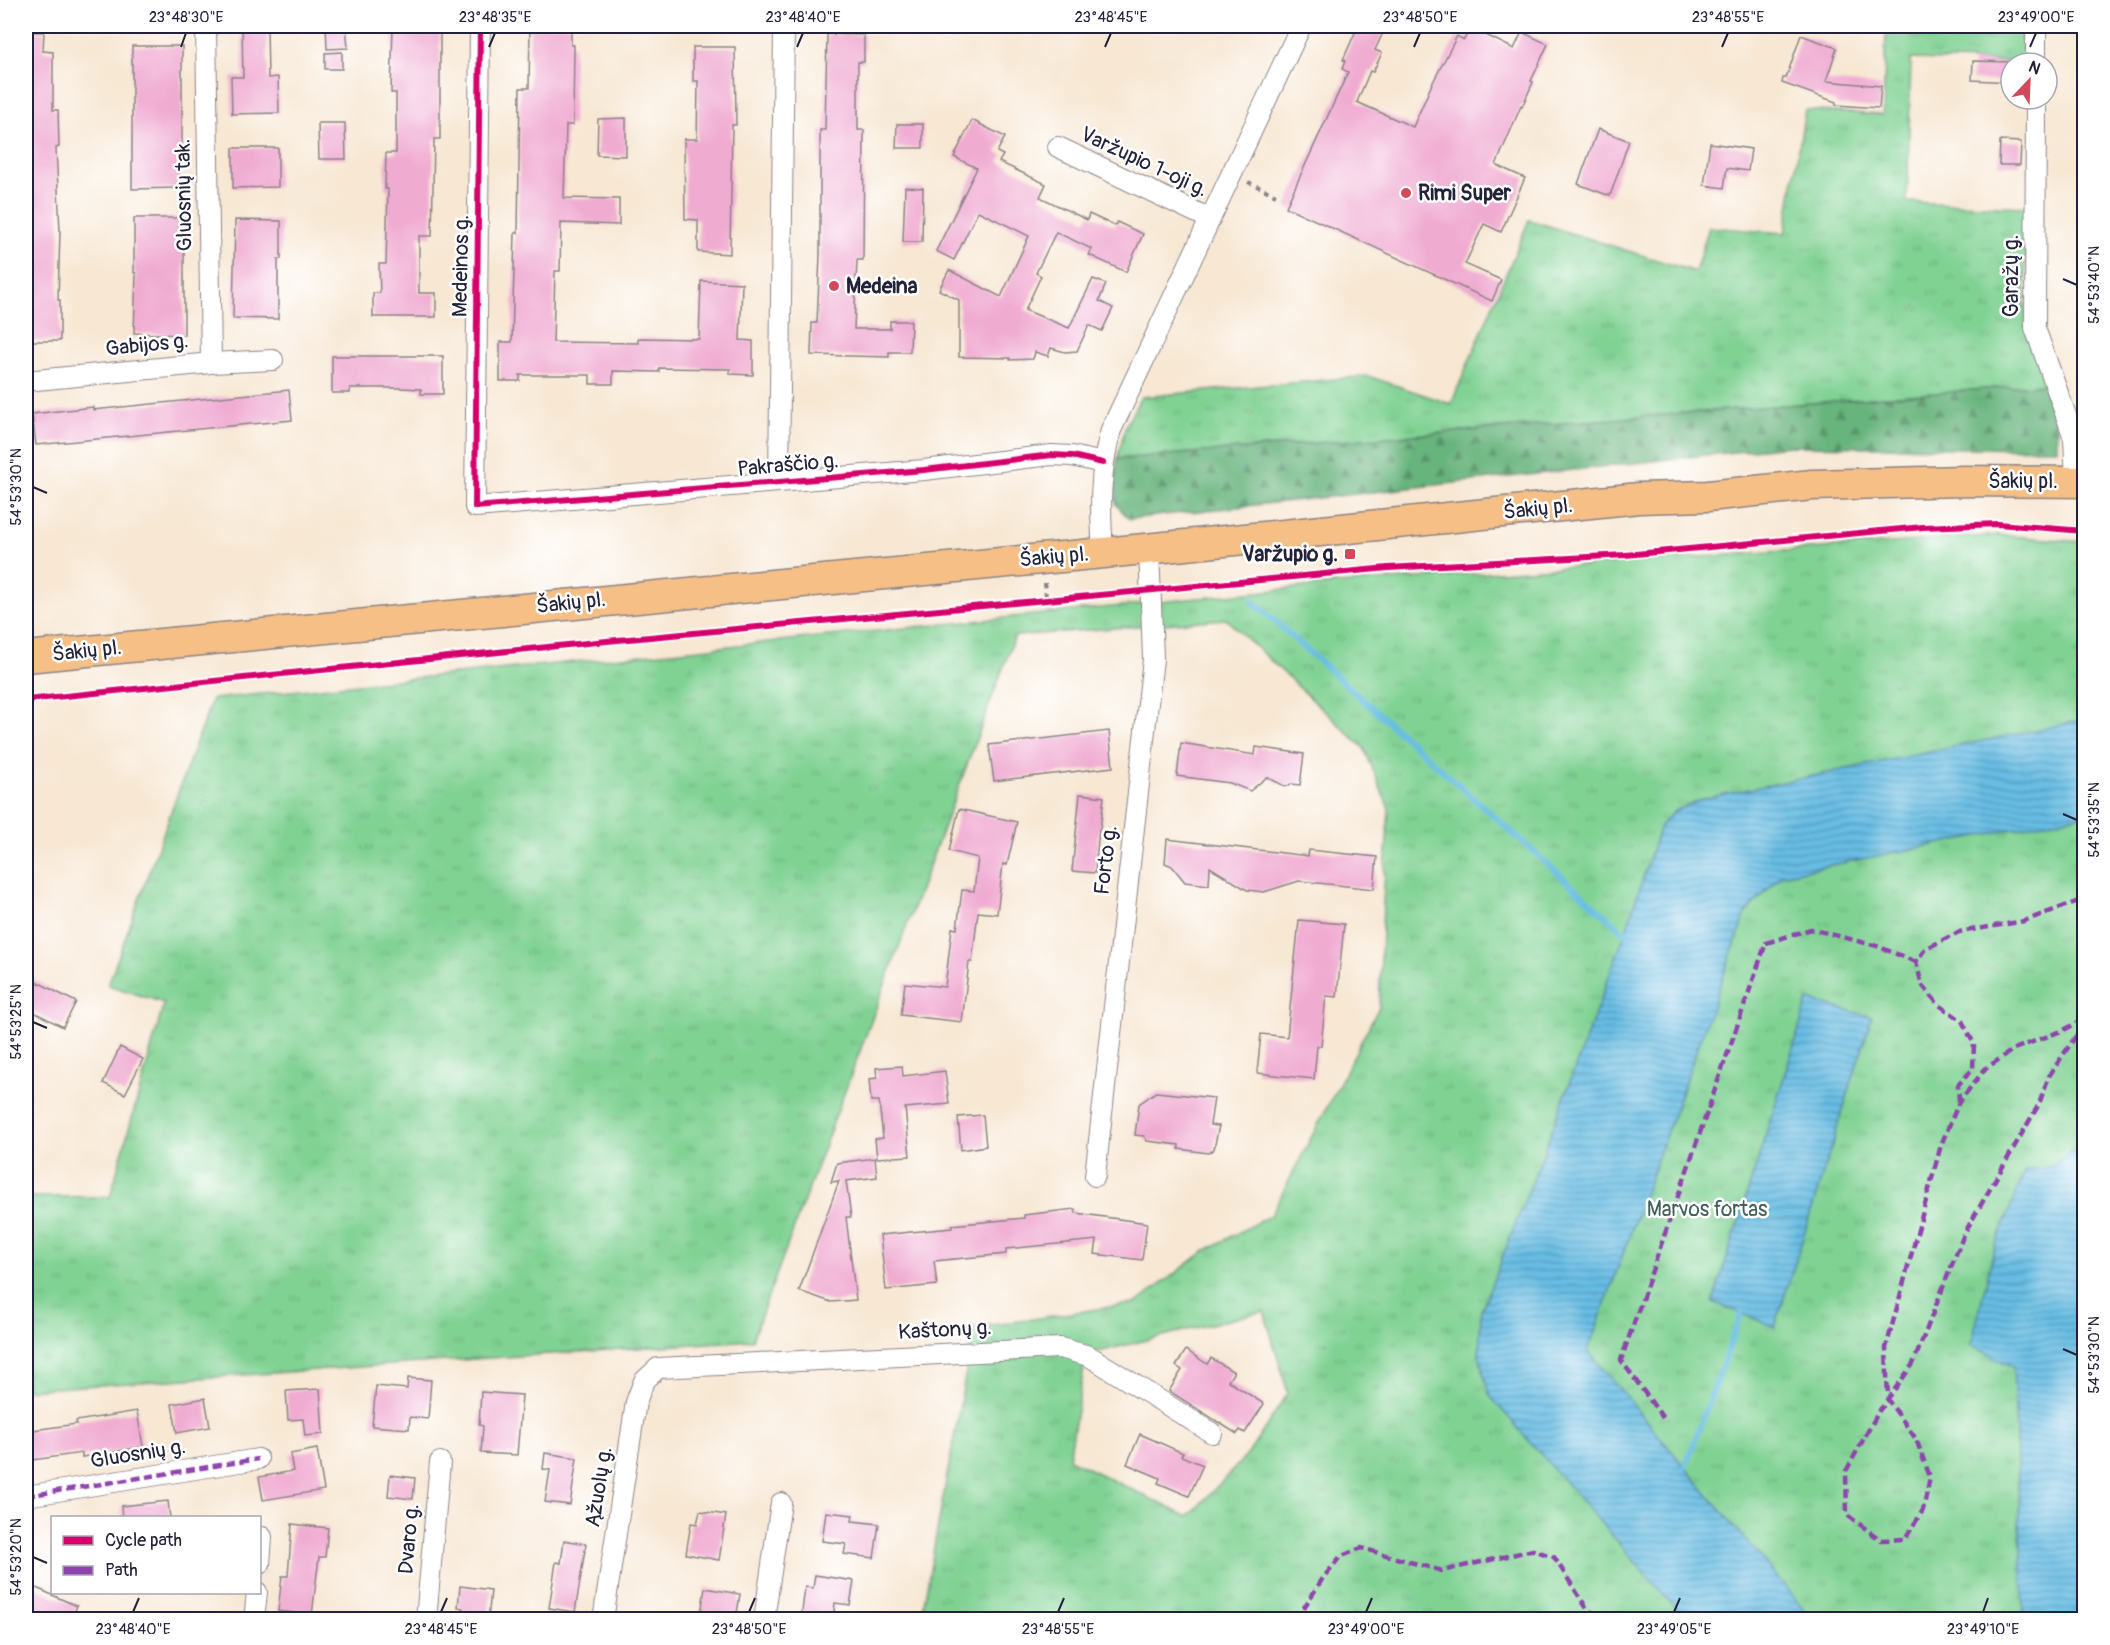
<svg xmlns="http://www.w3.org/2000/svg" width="2110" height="1645" font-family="Pangolin,sans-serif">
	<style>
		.grass { fill: url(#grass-tufts); stroke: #517a67; stroke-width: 1.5; fill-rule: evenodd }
		.forest { fill: url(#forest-firs); stroke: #456b5c; stroke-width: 1.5 }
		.water { fill: url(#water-rules); stroke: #447090; stroke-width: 1.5 }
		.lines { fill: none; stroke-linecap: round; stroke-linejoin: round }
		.stream { stroke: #67bde4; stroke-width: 6 }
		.building { fill: #f0abd1 }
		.minor-casing { stroke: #8c8487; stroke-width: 22 }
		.primary-casing { stroke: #8c8487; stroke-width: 33 }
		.path { stroke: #8c8487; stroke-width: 4; stroke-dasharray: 4.5 4.5; stroke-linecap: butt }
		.minor { stroke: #fff; stroke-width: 20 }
		.primary { stroke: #f5bf86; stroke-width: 30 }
		.quiet { stroke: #8e44ad; stroke-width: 4.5; stroke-dasharray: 9 4.5; stroke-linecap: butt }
		.cycleway-casing { stroke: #fff; stroke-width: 10 }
		.cycleway { stroke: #d6006c; stroke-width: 6 }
		.ticks { fill: none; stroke: #22223b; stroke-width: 2 }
		.poi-dot { fill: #d1495b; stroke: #fff; stroke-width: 2 }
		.labels { text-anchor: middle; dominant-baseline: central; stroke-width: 5; stroke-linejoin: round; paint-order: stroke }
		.street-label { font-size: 21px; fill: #22223b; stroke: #fff }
		.poi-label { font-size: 21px; font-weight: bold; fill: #22223b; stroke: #fff; text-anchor: start }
		.park-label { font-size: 21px; fill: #43605a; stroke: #fff }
		.neatline { fill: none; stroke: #22223b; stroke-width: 2 }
		.ticks-label { font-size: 15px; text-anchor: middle; fill: #22223b }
	</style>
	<defs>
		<pattern id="grass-tufts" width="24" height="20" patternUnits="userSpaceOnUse" patternTransform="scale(1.5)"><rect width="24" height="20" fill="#80d293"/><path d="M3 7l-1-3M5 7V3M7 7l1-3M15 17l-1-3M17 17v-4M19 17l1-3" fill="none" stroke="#6eb480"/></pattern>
		<pattern id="forest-firs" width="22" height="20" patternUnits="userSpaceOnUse" patternTransform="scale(1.5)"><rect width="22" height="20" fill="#68b47d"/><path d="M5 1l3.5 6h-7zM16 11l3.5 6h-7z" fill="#559268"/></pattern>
		<pattern id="water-rules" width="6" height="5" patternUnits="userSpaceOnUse" patternTransform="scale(1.5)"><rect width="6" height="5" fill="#67bde4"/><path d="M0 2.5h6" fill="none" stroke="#5499ba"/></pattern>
	</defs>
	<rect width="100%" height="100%" fill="#fff"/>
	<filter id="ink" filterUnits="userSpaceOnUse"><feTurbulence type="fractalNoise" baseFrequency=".0167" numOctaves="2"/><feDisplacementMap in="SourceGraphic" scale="12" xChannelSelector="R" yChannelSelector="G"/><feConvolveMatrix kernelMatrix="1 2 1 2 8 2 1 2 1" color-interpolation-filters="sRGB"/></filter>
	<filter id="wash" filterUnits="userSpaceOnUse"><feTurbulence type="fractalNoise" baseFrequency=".008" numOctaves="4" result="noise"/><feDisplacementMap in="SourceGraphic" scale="24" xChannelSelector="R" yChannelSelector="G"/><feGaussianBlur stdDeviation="1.35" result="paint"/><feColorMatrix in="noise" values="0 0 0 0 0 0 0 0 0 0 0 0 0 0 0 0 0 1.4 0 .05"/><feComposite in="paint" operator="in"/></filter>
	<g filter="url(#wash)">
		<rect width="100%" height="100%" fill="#f7e7d3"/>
		<g class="grass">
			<polygon points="1888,26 2025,26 2031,31 2023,62 1911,59 1907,202 2026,207 2025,322 2047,384 1117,459 1126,425 1141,397 1368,376 1451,404 1529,220 1695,272 1709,227 1785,233 1805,110 1883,115 1886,32"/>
			<path d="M1999 535 2084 542V1619H921L974 1328 1136 1303 1205 1251 1271 1215 1379 1007 1383 903 1389 809 1364 748 1226 619 1015 636 752 1340 26 1390V1212L31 1197H110L164 1003 108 985 212 699 1325 585ZM1264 1311 1288 1393 1248 1454 1188 1517 1069 1459 1086 1355Z"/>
		</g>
		<polygon class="forest" points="2047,384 2057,417 2057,449 1789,446 1129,519 1116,504 1115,484 1117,459"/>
		<g class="water">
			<polygon points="2084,720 2084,815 1781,875 1746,913 1588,1351 1812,1619 1685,1619 1489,1395 1479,1356 1481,1311 1542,1157 1625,933 1660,826 1675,811 1706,798"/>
			<polygon points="1808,1000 1872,1017 1775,1327 1713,1302"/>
			<polygon points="2084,1143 2084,1619 2024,1619 2013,1367 1971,1345 1994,1249 2025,1171 2050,1167"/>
		</g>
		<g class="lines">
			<g class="stream">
				<polyline points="1252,601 1625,933"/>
				<polyline points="1685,1467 1741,1314"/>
			</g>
		</g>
		<g id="blocks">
			<g class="building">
				<polygon points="242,26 267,26 268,78 278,77 279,113 232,114 231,77 243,77"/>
				<polygon points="326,26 346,26 348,48 327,49"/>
				<polygon points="393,26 440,26 440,139 434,139 432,236 419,236 419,293 436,293 436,317 373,317 373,293 380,293 379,264 386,264 388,189 385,189 386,153 396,153 396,93 391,93"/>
				<polygon points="530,26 571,26 571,45 574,45 573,125 566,125 564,198 619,199 619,225 561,223 560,271 555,271 553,342 638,343 638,338 699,339 701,281 742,283 740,340 753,341 753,375 730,374 730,369 659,368 659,372 613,371 613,384 590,384 590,375 520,375 520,381 500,381 500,342 512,342 515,233 518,233 520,88 529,88"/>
				<polygon points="1358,26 1386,26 1375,50 1382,53 1373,72 1370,71 1357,102 1413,127 1431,86 1457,36 1464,40 1470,27 1514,49 1522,32 1548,44 1531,81 1533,82 1522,107 1521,106 1496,165 1525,178 1501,232 1484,224 1465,264 1501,280 1492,301 1286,207 1348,72 1342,69 1345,61 1343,60"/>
				<polygon points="26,32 44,32 43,51 53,52 53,110 58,110 59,147 56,148 60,231 58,300 60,300 60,341 26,341"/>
				<polygon points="827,34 864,35 864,62 858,62 858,130 864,130 863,260 857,260 854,329 890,329 890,321 911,321 910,352 889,352 889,357 811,355 812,323 817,323 820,255 820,130 825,130"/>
				<polygon points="1801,35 1837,48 1826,81 1881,86 1879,108 1836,105 1836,102 1782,83 1783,78 1786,78"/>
				<polygon points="132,46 182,46 182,148 180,148 179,188 132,189"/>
				<polygon points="693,47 735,47 736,125 732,125 730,254 698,252 698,220 685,219 684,139 697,139 698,81 693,81"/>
				<polygon points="342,52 342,69 325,69 325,53"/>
				<polygon points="1973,61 2011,62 2011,82 1972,80"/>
				<polygon points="626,118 626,156 597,155 598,119"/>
				<polygon points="972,120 1005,137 997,152 1003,155 999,162 1046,184 1040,197 1087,220 1089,214 1115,226 1117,222 1143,234 1126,272 1089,255 1092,249 1056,232 1036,273 1041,276 1025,310 1069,328 1093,279 1106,284 1099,301 1113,308 1102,331 1089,325 1077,351 1065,352 1051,348 1048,356 1035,352 1033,359 1010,360 1010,358 959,357 959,300 939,290 949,270 1001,297 1029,236 978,211 954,260 936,251 977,168 954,157"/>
				<polygon points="318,123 345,123 346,159 319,159"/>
				<polygon points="897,124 923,124 923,148 896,148"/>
				<polygon points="1598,129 1629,141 1610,196 1578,184"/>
				<polygon points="2000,141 2021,142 2020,165 1999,165"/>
				<polygon points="1710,143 1751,149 1748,171 1727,168 1724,188 1704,185"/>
				<polygon points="233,148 278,148 278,187 233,188"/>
				<polygon points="905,187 923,188 922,242 903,242"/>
				<polygon points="134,218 179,218 179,233 184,233 184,335 134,333 136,273 134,273"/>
				<polygon points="235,220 281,221 281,259 278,259 278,319 233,318"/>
				<polygon points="332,356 443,356 443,394 421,394 421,389 402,388 350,388 350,393 332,393"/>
				<polygon points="289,390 292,420 36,445 32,414 93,407 93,410"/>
				<polygon points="1109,731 1113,767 994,781 989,745"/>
				<polygon points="1181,743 1255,755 1256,747 1304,754 1300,785 1291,784 1286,787 1267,777 1250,791 1230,783 1177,776"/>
				<polygon points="1080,794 1104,797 1100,829 1099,829 1095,873 1072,871"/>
				<polygon points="959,809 1017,822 1007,865 1003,864 997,914 978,912 972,962 969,962 962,1022 901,1015 905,983 945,987 952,928 957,929 962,890 974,891 978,858 949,851"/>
				<polygon points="1167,839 1308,856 1309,850 1377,857 1374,889 1299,881 1264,892 1247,890 1210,867 1209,885 1185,882 1172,866 1165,863"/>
				<polygon points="1299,920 1344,924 1337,997 1326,996 1321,1046 1317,1046 1314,1079 1257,1073 1261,1034 1287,1037"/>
				<polygon points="26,976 76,1002 63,1027 26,1008"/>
				<polygon points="120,1047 143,1059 125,1094 103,1083"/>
				<polygon points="902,1066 903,1076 945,1071 949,1104 905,1108 910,1156 877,1158 875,1139 883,1138 879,1101 871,1101 869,1079 877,1078 876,1068"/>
				<polygon points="1156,1092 1214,1098 1210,1125 1219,1126 1214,1149 1208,1153 1179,1149 1179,1145 1147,1141 1144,1136 1135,1135 1139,1104"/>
				<polygon points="983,1115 986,1146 961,1150 958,1117"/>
				<polygon points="875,1158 877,1177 846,1181 851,1217 846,1217 856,1300 831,1302 799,1291 839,1181 831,1182 837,1163"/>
				<polygon points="1075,1209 1076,1213 1147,1223 1142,1260 1095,1254 1097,1240 1006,1249 1006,1254 934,1261 937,1285 886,1290 880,1235 952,1228 952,1225 1024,1218 1024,1215"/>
				<polygon points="1186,1350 1207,1364 1211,1358 1234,1372 1228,1381 1264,1404 1245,1433 1240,1430 1237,1434 1169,1391 1182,1370 1176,1366"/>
				<polygon points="408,1378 431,1380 428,1419 410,1417 409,1429 372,1426 376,1386 407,1389"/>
				<polygon points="320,1389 323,1434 305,1436 303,1419 288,1420 286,1391"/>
				<polygon points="481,1392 522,1395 517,1455 481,1453 483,1426 479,1425"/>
				<polygon points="205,1398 210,1427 177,1433 172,1404"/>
				<polygon points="137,1411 143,1447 82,1457 82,1453 26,1461 26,1431 77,1424 76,1421"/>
				<polygon points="1140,1434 1183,1453 1181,1456 1203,1465 1189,1496 1158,1483 1160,1478 1127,1464"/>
				<polygon points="317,1449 324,1490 263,1500 259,1477 293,1471 290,1454"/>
				<polygon points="545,1453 577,1458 570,1505 545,1502 550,1470 543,1469"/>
				<polygon points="390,1475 415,1478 413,1499 388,1496"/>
				<polygon points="168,1501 170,1518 122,1518 121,1506"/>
				<polygon points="700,1511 726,1515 719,1560 686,1554 691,1523 697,1524"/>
				<polygon points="826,1512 853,1515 852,1521 879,1524 874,1558 844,1554 846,1544 822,1541"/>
				<polygon points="292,1524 328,1528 325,1557 319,1557 312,1615 278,1611 282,1576 288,1576"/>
				<polygon points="564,1540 586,1544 575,1612 549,1608 556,1562 561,1563"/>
				<polygon points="815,1575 854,1581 850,1605 835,1603 833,1620 801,1620 805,1587 813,1588"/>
				<polygon points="460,1586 491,1590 488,1620 462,1620 463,1608 458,1607"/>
				<polygon points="34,1587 77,1606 71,1620 46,1620 26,1610 26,1592 32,1591"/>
				<polygon points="705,1588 740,1594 736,1620 700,1620"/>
			</g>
		</g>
	</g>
	<g filter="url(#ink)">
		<use href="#blocks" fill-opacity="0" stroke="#8c8487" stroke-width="1.5"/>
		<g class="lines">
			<defs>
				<g id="minor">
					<polyline points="206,26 211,363"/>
					<polyline points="480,26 475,507 924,470 1052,455 1072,456 1103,463"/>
					<polyline points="2036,63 2036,26"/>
					<polyline points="2036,99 2035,328 2074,438 2076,482"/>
					<polyline points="1058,147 1210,219"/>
					<polyline points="26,381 211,363 273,360"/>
					<polyline points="779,482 784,26"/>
					<path d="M1103 552C1100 510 1099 471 1111 430L1301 26"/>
					<polyline points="1095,1176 1153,659 1149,548"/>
					<polyline points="26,1496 258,1459"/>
					<polyline points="260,1564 262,1537"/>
					<polyline points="254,1620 257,1592"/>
					<polyline points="426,1620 440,1462"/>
					<polyline points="603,1620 636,1402 644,1381 658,1368 1060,1348 1089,1356 1212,1433"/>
					<polyline points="764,1620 781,1503"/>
				</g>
				<polyline id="primary" points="26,657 1186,545 1639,498 1708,496 1812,485 1963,481 2084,482"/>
			</defs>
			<use href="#minor" class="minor-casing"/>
			<use href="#primary" class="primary-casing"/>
			<g class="path">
				<polyline points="1248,182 1276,195"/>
				<polyline points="1045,583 1046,600"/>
			</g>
			<use href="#minor" class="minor"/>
			<use href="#primary" class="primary"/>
			<g class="quiet">
				<polyline points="2084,1019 2064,1030 2014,1049 1985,1069 1959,1102 1941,1145 1886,1348 1888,1400 1916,1439 1930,1477 1923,1510 1905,1539 1881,1540 1847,1515 1846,1471 1879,1411 1913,1364 1964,1234 2039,1104 2049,1076 2084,1024"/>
				<polyline points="1959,1102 1958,1085 1973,1069 1974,1044 1962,1021 1938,1004 1922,985 1916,962 1925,949 1959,932 2024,921 2084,899"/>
				<polyline points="1663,1418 1621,1360 1766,943 1811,929 1877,946 1916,962"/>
				<polyline points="26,1496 258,1459"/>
				<polyline points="1296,1620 1323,1578 1340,1557 1361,1548 1442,1571 1533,1550 1554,1557 1586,1607 1600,1620"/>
			</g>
			<defs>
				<g id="cycleway">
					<polyline points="480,26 475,507 924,470 1052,455 1072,456 1103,463"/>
					<polyline points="26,700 607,641 1388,568 1625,555 1923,527 1998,524 2084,531"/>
				</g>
			</defs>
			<use href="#cycleway" class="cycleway-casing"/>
			<use href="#cycleway" class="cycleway"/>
		</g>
	</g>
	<path class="ticks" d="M181 47 186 33M489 47 495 33M797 47 803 33M1105 47 1111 33M1414 47 1420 33M1722 47 1728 33M2030 47 2036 33M2063 279 2077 285M33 487 47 493M2063 814 2077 820M33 1022 47 1028M2063 1349 2077 1355M33 1557 47 1563M133 1612 139 1598M441 1612 447 1598M749 1612 755 1598M1058 1612 1064 1598M1366 1612 1372 1598M1674 1612 1680 1598M1983 1612 1988 1598"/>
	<g class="poi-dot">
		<circle cx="1406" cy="193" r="6"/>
		<circle cx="834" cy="286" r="6"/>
		<rect x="1344" y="548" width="12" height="12" rx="3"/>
	</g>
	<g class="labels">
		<g class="street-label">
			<text transform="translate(1144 162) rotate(25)">Varžupio 1-oji g.</text>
			<text transform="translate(184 195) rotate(-91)">Gluosnių tak.</text>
			<text transform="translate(461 266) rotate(-89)">Medeinos g.</text>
			<text transform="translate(2011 276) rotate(-90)">Garažų g.</text>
			<text transform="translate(147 345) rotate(-6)">Gabijos g.</text>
			<text transform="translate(788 465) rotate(-5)">Pakraščio g.</text>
			<text x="2023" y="481">Šakių pl.</text>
			<text transform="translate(1538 509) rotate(-6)">Šakių pl.</text>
			<text transform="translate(1054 557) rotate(-5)">Šakių pl.</text>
			<text transform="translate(571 603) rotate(-6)">Šakių pl.</text>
			<text transform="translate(87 651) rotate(-6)">Šakių pl.</text>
			<text transform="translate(1106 860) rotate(-83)">Forto g.</text>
			<text transform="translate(945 1330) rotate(-3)">Kaštonų g.</text>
			<text transform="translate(138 1454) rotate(-9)">Gluosnių g.</text>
			<text transform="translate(599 1487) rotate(-81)">Ąžuolų g.</text>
			<text transform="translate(409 1539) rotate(-85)">Dvaro g.</text>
		</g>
		<g class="poi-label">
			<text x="1418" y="193">Rimi Super</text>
			<text x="846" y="286">Medeina</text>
			<text x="1338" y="554" text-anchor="end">Varžupio g.</text>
		</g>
		<g class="park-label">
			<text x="1707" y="1209">Marvos fortas</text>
		</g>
	</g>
	<rect width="2110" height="1645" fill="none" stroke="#fff" stroke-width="66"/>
	<rect x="51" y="1516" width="210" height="78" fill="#ffffff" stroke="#a7a7b1" stroke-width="1.5"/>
	<rect x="63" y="1536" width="30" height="9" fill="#d6006c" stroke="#a7a7b1" stroke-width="1.5"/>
	<text x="105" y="1546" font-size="18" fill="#22223b">Cycle path</text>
	<rect x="63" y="1566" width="30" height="9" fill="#8e44ad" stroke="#a7a7b1" stroke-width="1.5"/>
	<text x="105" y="1576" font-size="18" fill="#22223b">Path</text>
	<g transform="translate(2029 81) rotate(23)"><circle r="28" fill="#ffffff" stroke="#a7a7b1" stroke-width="1.5"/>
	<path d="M0-4.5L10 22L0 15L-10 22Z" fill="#d1495b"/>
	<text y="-9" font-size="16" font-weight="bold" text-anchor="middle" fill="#22223b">N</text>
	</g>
	<rect x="33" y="33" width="2044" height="1579" class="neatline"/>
	<g class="ticks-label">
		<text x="186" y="22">23°48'30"E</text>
		<text x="495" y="22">23°48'35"E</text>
		<text x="803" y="22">23°48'40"E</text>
		<text x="1111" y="22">23°48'45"E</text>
		<text x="1420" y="22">23°48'50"E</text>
		<text x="1728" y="22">23°48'55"E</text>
		<text x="2036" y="22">23°49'00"E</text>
		<text transform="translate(2094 285) rotate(-90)" y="5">54°53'40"N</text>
		<text transform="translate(16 487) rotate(-90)" y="5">54°53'30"N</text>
		<text transform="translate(2094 820) rotate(-90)" y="5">54°53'35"N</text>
		<text transform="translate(16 1022) rotate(-90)" y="5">54°53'25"N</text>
		<text transform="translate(2094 1355) rotate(-90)" y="5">54°53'30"N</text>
		<text transform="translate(16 1557) rotate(-90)" y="5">54°53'20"N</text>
		<text x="133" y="1634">23°48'40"E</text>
		<text x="441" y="1634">23°48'45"E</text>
		<text x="749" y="1634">23°48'50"E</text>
		<text x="1058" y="1634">23°48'55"E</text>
		<text x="1366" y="1634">23°49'00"E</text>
		<text x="1674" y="1634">23°49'05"E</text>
		<text x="1983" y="1634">23°49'10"E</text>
	</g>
</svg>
